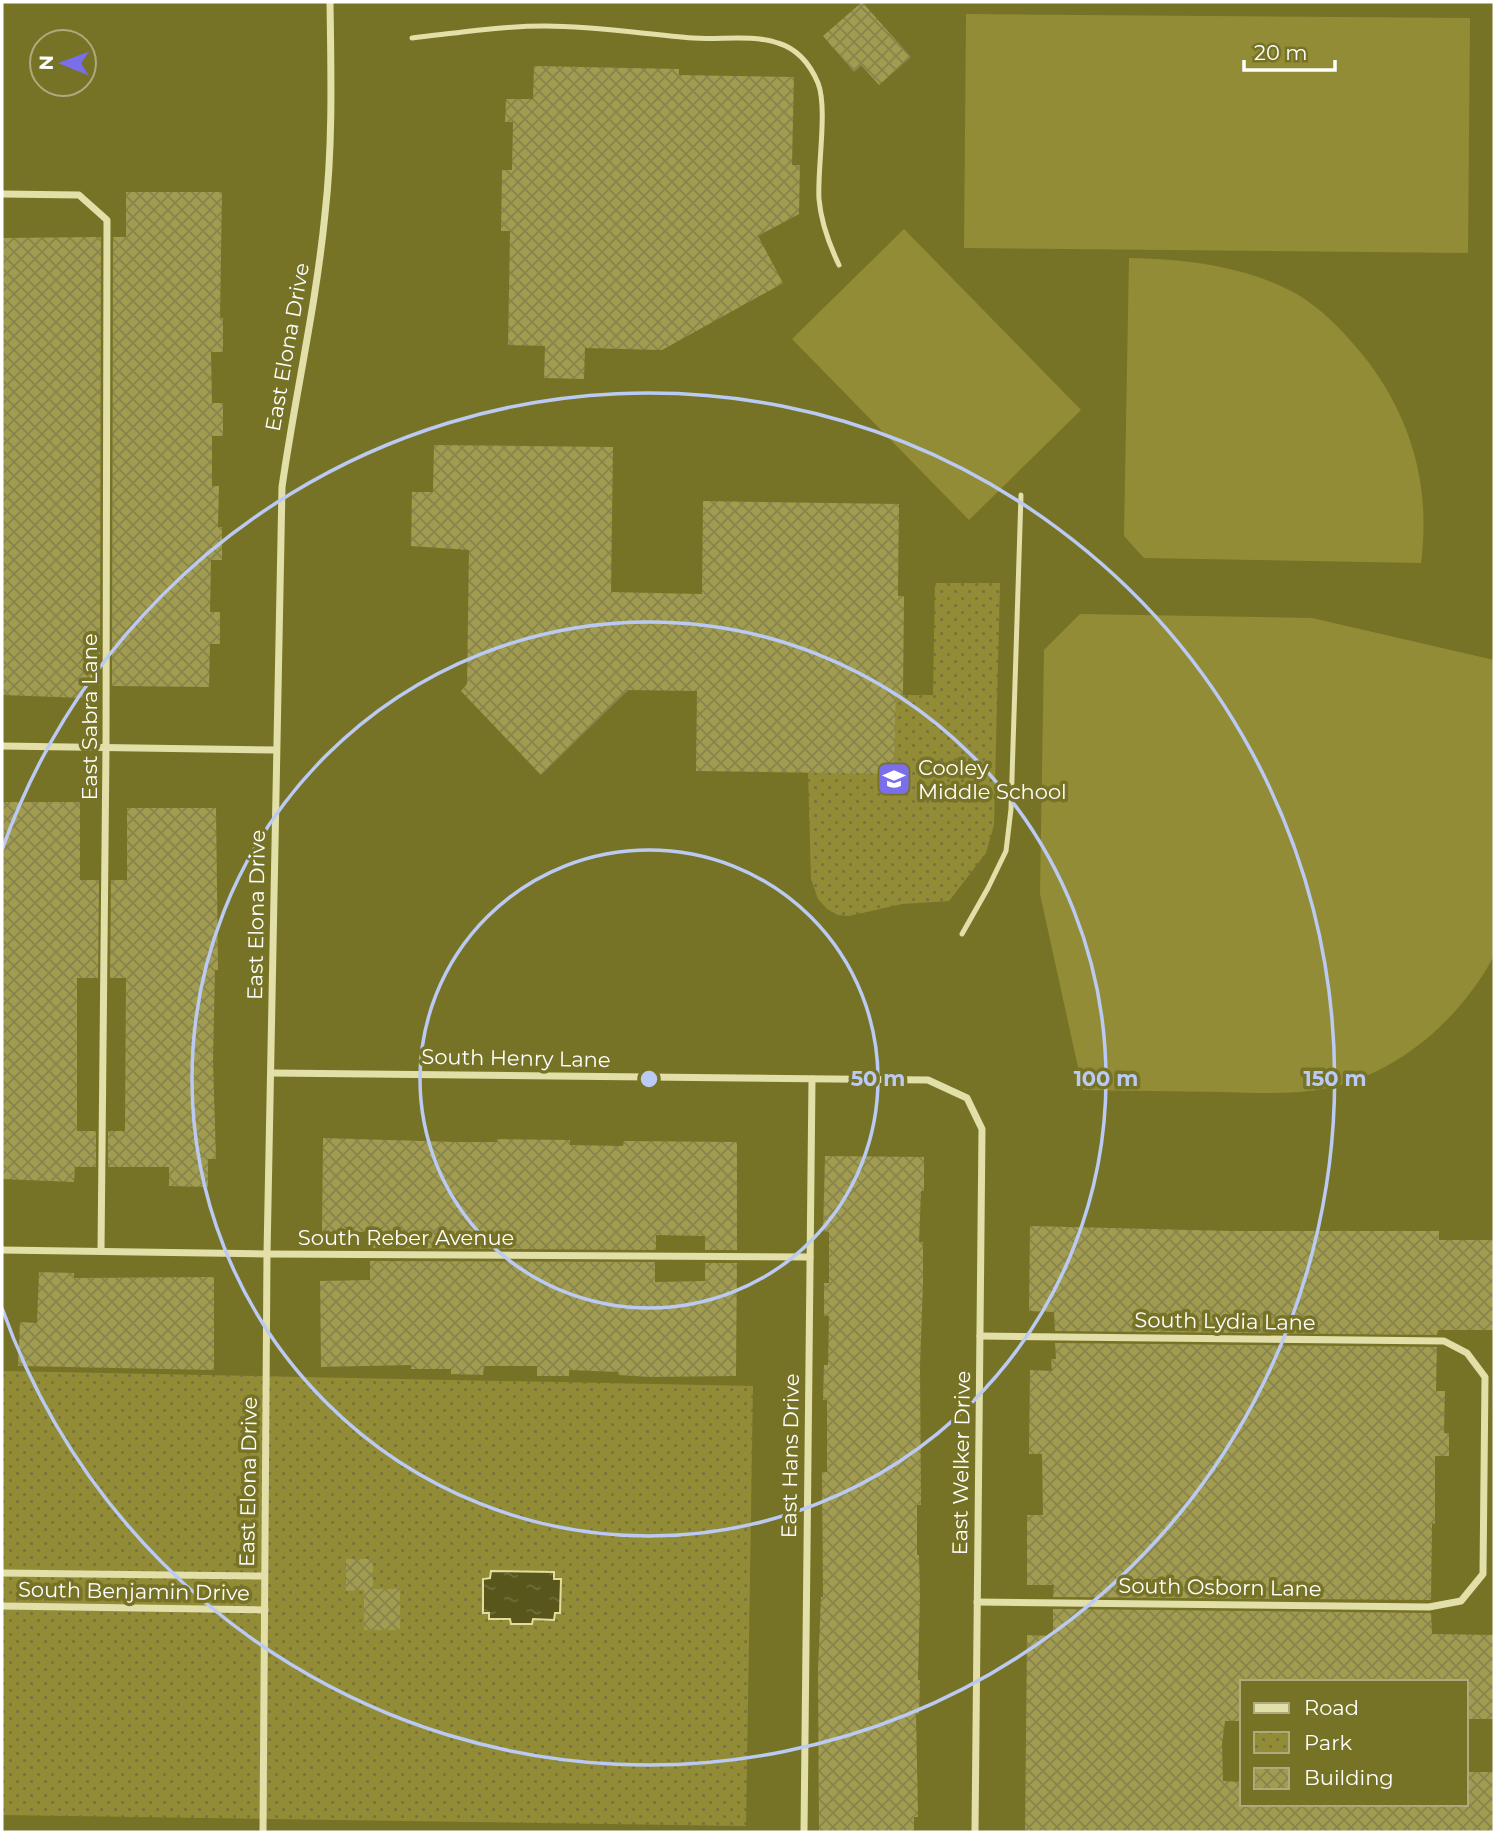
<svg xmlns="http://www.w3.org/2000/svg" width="1496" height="1834" font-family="Montserrat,sans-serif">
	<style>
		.park { fill: url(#park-dots) }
		.pitch { fill: #938c37 }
		.water { fill: url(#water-ripples); stroke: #e3dd9d; stroke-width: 2 }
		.building { fill: url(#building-cross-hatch) }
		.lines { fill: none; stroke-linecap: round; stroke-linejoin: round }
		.lane { stroke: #e2dfa8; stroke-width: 5 }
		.street { stroke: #e2dfa8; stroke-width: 7 }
		.ring { fill: none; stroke: #bbcaf3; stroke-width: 3.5 }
		.labels { text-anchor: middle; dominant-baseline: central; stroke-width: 7; stroke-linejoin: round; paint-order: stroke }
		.street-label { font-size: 21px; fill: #fff; stroke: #777326 }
		.poi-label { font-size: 21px; fill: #fff; stroke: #777326; text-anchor: start }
		.centre { fill: #bbcaf3; stroke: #777326; stroke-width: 3.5 }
		.ring-label { font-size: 21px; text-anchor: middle; font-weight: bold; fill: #bbcaf3; stroke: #777326; stroke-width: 7; stroke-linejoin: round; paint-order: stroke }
	</style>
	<defs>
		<pattern id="park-dots" width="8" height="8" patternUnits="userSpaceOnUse" patternTransform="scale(1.75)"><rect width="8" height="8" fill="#938c37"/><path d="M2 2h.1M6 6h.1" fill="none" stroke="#77723f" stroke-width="1.8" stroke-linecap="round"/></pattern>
		<pattern id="water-ripples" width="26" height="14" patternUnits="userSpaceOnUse" patternTransform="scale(1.75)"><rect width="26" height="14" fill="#58561a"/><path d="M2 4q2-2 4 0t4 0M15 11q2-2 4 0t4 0" fill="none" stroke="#716f3c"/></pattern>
		<pattern id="building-cross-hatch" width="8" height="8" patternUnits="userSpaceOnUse" patternTransform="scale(1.75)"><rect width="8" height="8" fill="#a19c4f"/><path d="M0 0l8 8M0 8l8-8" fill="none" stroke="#88844e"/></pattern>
	</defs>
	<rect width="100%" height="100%" fill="#777326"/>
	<g class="park">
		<polygon points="935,583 1000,583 994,825 986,853 949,901 902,904 849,916 838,915 827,909 818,899 811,879 808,772 894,774 896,695 933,695"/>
		<polygon points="2,1371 753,1386 746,1826 2,1815"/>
	</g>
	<g class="pitch">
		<polygon points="966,14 1470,18 1468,253 964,248"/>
		<polygon points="904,229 1081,410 969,520 792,339"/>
		<path d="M1129 258C1184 259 1245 266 1295 293 1321 308 1343 331 1362 354 1411 415 1431 485 1421 563L1144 558 1124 536Z"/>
		<path d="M1080 614 1312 618 1494 660V956C1460 1019 1399 1073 1328 1088 1293 1095 1257 1093 1222 1092 1175 1091 1129 1091 1083 1090L1040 894 1044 650Z"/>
	</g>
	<polygon class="water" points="491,1571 554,1572 554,1579 561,1579 560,1613 555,1613 554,1620 533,1619 532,1624 511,1624 510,1619 489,1619 489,1613 483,1613 483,1579 490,1578"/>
	<g class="building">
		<polygon points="862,2 911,57 879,85 861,65 854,72 823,36"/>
		<polygon points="534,66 679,69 679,75 794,77 792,165 800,165 799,214 758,236 783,283 662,350 585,348 584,379 544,378 545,346 508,345 510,231 501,231 502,170 512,170 513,122 505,122 506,99 533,99"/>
		<polygon points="126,192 222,192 220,318 223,318 223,352 211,352 212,403 223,403 223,436 212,436 212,486 219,486 218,527 222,527 222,560 211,560 210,612 220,612 220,644 210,644 209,687 112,686 113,237 126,237"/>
		<polygon points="101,237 100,686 84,686 83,698 2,695 2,238"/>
		<polygon points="434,445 613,447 611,592 702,594 703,501 899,504 898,596 904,596 903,695 896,695 894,774 696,771 697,691 628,690 541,775 461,691 467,684 469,550 411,546 412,492 433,492"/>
		<polygon points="2,802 80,802 80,880 99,880 98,978 77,978 77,1131 96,1131 96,1167 75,1167 74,1182 2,1179"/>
		<polygon points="127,808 216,808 218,970 215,970 213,1061 216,1159 208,1159 208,1187 169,1186 169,1167 108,1167 108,1131 125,1131 126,978 110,978 111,880 127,880"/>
		<polygon points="323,1138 455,1142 497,1142 497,1139 570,1140 570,1145 623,1146 624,1141 737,1142 737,1250 705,1250 705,1236 656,1235 656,1250 370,1248 370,1232 322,1232"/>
		<polygon points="825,1156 924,1157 924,1191 921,1191 919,1242 923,1242 923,1283 920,1366 921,1505 917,1505 917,1555 919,1555 920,1598 918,1680 920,1680 919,1714 916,1714 918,1817 914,1817 914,1832 819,1832 818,1670 821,1597 823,1597 822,1472 827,1472 827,1400 823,1400 824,1365 828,1365 829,1316 824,1316 824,1283 829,1283 829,1232 823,1231"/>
		<polygon points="1030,1226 1232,1231 1439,1231 1439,1240 1494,1240 1494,1330 1438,1330 1437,1335 1055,1331 1054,1312 1029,1311"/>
		<polygon points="370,1261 655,1262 655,1282 705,1281 705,1263 737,1263 736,1376 651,1377 618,1375 619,1372 569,1370 569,1376 537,1376 537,1366 484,1366 483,1375 451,1374 451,1369 411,1369 411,1365 321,1367 320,1281 370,1280"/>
		<polygon points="39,1272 74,1273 74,1278 214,1277 214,1370 18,1366 20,1322 37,1323"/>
		<polygon points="1055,1343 1437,1347 1436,1391 1445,1391 1444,1433 1449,1433 1449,1456 1435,1456 1435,1524 1432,1523 1431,1600 1053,1597 1054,1585 1027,1585 1027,1515 1043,1515 1042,1454 1029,1454 1030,1370 1052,1371 1051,1359 1056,1359"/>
		<polygon points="346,1559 373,1559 373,1589 400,1589 400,1630 364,1630 364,1590 346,1591"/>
		<polygon points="1053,1609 1431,1613 1432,1634 1494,1635 1494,1719 1466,1719 1466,1682 1242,1682 1242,1721 1225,1721 1222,1744 1223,1781 1242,1782 1242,1804 1466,1804 1466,1772 1494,1772 1494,1832 1025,1832 1027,1635 1053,1636"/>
	</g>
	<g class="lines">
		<g class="lane">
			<path d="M412 38C456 33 500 26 545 26 594 26 644 34 693 38 721 40 751 34 778 43 798 49 810 64 818 83 828 108 817 170 819 199 821 223 829 244 839 265"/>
			<polyline points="962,934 988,888 1006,851 1011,809 1021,495"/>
		</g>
		<g class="street">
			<polyline points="2,194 79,195 107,220 106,747 101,1251"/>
			<polyline points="2,746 276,750"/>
			<polyline points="272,1073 928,1080 967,1098 982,1129 975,1832"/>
			<polyline points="2,1250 267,1254 810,1257"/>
			<polyline points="2,1573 264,1576"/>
			<polyline points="977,1602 1429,1607 1461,1601 1483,1574 1485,1377 1467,1353 1444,1341 980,1336"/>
			<polyline points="2,1606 265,1610"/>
			<path d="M263 1832 267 1254 282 487C295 396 316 306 325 214 333 144 331 72 330 2"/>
			<polyline points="804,1832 812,1079"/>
		</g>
	</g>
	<g class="ring">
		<circle cx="649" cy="1079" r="229"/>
		<circle cx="649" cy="1079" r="457"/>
		<path d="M2 850A686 686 0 1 1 2 1308"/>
	</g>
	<defs>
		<symbol id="school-square" viewBox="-11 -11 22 22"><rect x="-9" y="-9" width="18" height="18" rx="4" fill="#7a6eeb" stroke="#777326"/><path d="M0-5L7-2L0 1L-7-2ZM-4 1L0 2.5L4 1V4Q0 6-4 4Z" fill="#fff"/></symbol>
	</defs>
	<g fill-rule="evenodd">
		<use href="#school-square" x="875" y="760" width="38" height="38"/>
	</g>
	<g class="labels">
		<g class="street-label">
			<text transform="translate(287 347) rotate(-80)">East Elona Drive</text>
			<text transform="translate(89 717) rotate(-90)">East Sabra Lane</text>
			<text transform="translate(256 915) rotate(-89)">East Elona Drive</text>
			<text transform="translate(516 1058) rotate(1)">South Henry Lane</text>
			<text x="406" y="1237">South Reber Avenue</text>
			<text transform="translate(1225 1321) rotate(1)">South Lydia Lane</text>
			<text transform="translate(790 1456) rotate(-89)">East Hans Drive</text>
			<text transform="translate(961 1463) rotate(-89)">East Welker Drive</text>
			<text transform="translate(248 1482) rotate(-89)">East Elona Drive</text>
			<text transform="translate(1220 1587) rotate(1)">South Osborn Lane</text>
			<text transform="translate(134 1591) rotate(1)">South Benjamin Drive</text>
		</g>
		<g class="poi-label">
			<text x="918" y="767">Cooley<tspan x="918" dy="24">Middle School</tspan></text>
		</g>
	</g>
	<circle cx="649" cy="1079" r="10" class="centre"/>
	<g class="ring-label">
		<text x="878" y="1086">50 m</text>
		<text x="1106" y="1086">100 m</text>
		<text x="1335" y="1086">150 m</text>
	</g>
	<rect width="1496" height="1834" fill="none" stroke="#ffffff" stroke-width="7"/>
	<rect x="1240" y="1680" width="228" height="126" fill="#777326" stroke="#adab7d" stroke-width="2"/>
	<rect x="1254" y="1703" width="35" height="10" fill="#e2dfa8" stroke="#adab7d" stroke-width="2"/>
	<text x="1304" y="1715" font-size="21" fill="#ffffff">Road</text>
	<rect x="1254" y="1732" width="35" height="21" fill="url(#park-dots)" stroke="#adab7d" stroke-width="2"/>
	<text x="1304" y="1750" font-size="21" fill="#ffffff">Park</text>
	<rect x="1254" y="1768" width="35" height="21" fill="url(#building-cross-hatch)" stroke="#adab7d" stroke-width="2"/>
	<text x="1304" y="1785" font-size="21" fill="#ffffff">Building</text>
	<g transform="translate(63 63) rotate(271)"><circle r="33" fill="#777326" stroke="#adab7d" stroke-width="2"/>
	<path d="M0-5L12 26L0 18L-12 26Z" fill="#7a6eeb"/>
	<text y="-10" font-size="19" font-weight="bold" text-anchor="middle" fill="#ffffff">N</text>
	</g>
	<path d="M1244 60v10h91v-10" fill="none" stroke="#ffffff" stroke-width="3.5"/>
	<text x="1254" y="60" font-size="21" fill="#ffffff" stroke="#777326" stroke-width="5" paint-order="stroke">20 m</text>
</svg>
